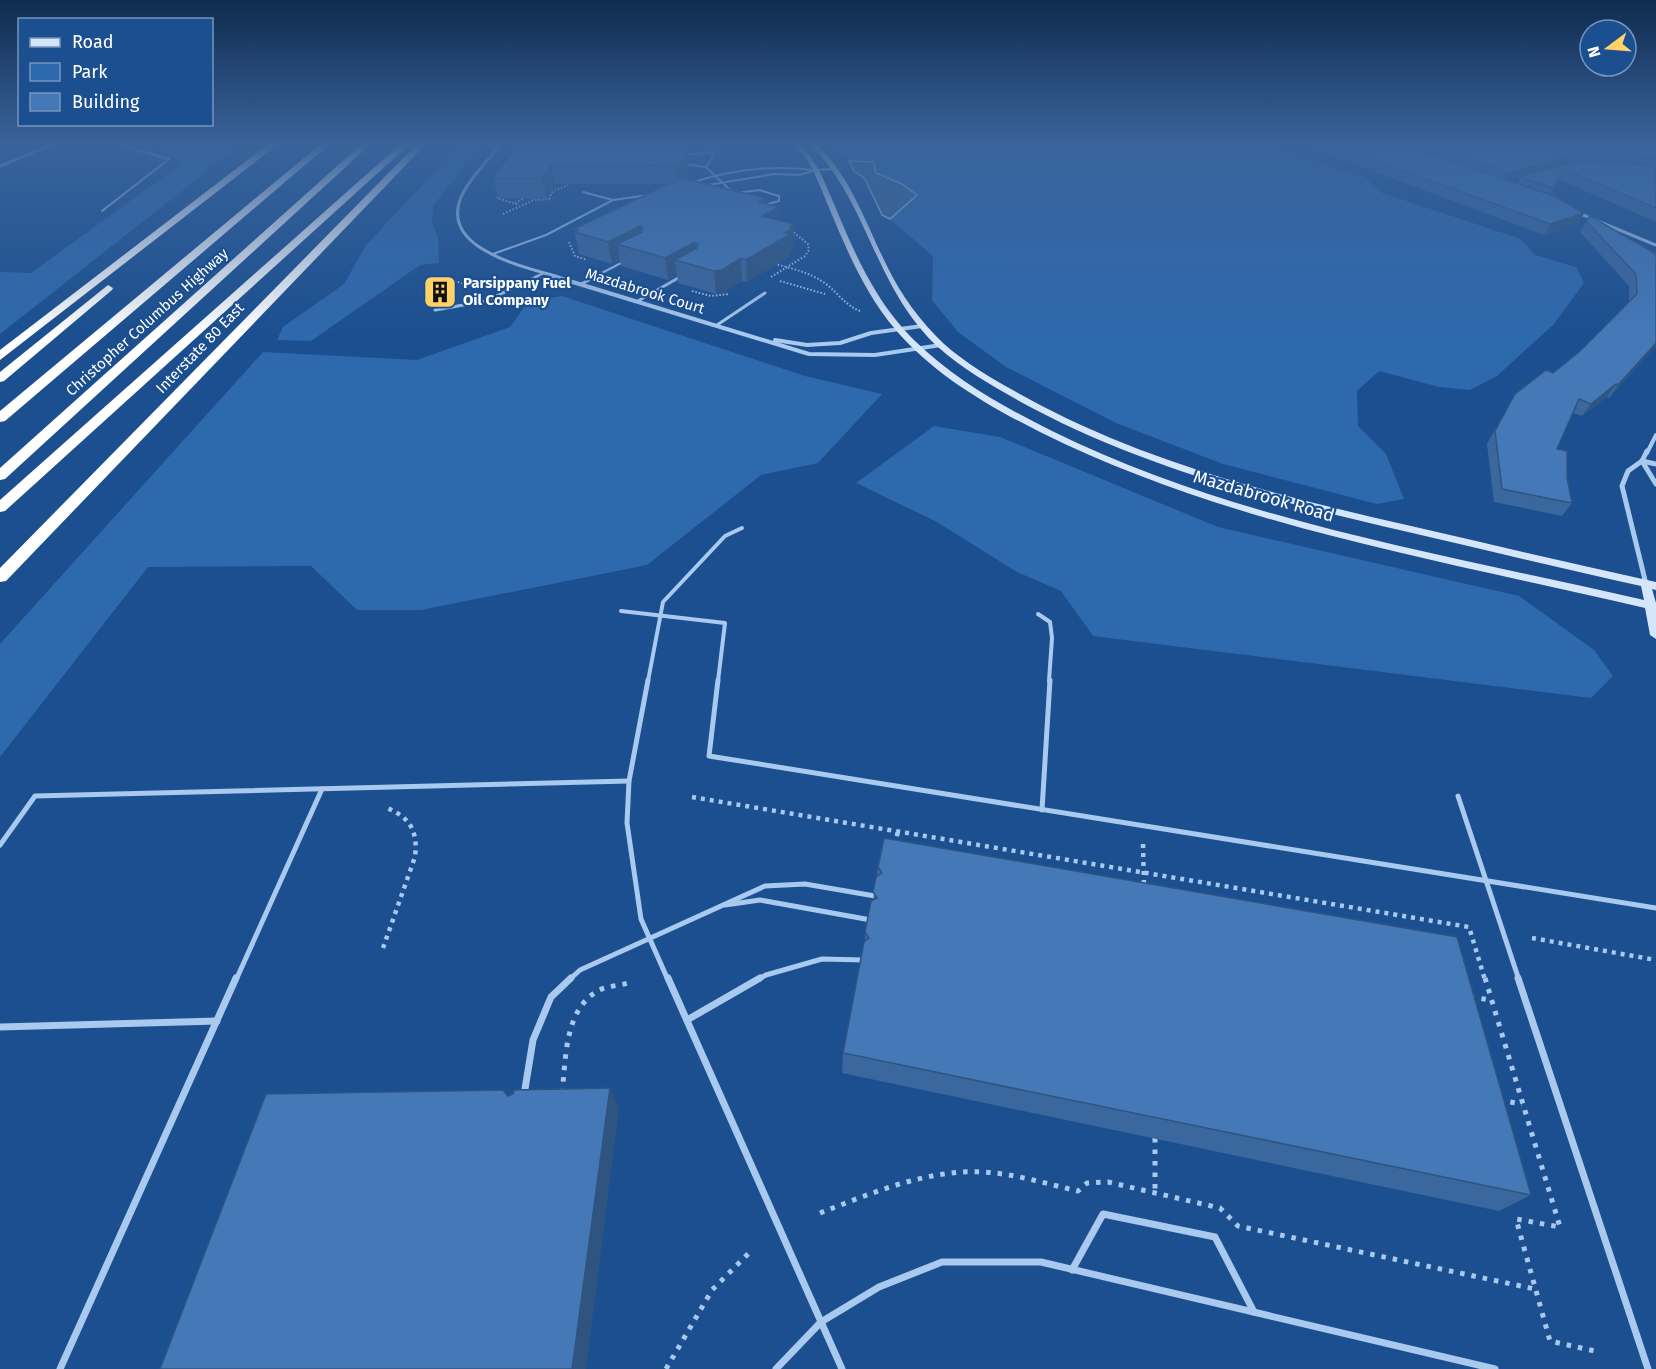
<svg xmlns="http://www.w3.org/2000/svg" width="1656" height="1369" font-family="'Fira Sans',sans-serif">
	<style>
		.green { fill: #2e69ad }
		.water { fill: #3c6290; stroke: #9cc4f0; stroke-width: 1.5 }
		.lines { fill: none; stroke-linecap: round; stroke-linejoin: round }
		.path-far2 { stroke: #a9c9ee; stroke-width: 2; stroke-dasharray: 1.5 2; stroke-linecap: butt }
		.path-far1 { stroke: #a9c9ee; stroke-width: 4.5; stroke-dasharray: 4 5; stroke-linecap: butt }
		.path { stroke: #a9c9ee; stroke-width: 5; stroke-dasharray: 4.5 7; stroke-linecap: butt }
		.lane-far4 { stroke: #a9c9ee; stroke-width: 2 }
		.lane-far3 { stroke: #a9c9ee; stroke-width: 3 }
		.lane-far2 { stroke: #a9c9ee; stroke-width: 4 }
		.lane-far1 { stroke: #a9c9ee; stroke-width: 5 }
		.lane { stroke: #a9c9ee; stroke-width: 7 }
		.street-far2 { stroke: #a9c9ee; stroke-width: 3 }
		.street-far1 { stroke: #a9c9ee; stroke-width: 4 }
		.street { stroke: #a9c9ee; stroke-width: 5 }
		.secondary { fill: #d6e6fa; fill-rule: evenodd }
		.highway { fill: #fff; fill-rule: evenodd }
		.wall { fill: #3a679d; fill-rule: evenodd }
		.shaded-wall { fill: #305480 }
		.building { fill: #4478b7; stroke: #305480; stroke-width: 1.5 }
		.labels { text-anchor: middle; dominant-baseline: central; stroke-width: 4.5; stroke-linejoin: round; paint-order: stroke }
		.far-poi-label { font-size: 15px; font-weight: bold; fill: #fff; stroke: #1b4f8f; text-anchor: start }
		.far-street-label { font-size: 15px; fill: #fff; stroke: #1b4f8f }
		.street-label { font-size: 18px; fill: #fff; stroke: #1b4f8f }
	</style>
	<rect width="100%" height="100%" fill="#1b4f8f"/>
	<g class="green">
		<polygon points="183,142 244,142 0,334 0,272 31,273 185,161 159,152"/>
		<polygon points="463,142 483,142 433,206 432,222 438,238 439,263 420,265 311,341 277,340 283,327 344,284 366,245"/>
		<polygon points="829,142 1257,142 1366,178 1382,193 1521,239 1535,255 1576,267 1584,283 1554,324 1497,376 1470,390 1439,387 1379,371 1357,391 1358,426 1386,454 1404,499 1377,504 1223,464 1116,423 1006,367 958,332 932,300 933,256 890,219 916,196 902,184 876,173 872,162 849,161"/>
		<polygon points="562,296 805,376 882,394 818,463 761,475 647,565 421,610 357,610 311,566 148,567 0,757 0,644 263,352 417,360 510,327 529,301"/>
		<polygon points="934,426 1000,437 1218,527 1519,596 1594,650 1613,676 1591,698 1093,636 1061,591 1017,572 937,522 856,483"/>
	</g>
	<polygon class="water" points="849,161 873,162 876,173 902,184 917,195 890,219 882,215 865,179 854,171"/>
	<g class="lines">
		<g class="path-far2">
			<polyline points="500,194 497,198 519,205"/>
			<polyline points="515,203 524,198"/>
			<polyline points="503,214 534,200 549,199 553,191 568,185"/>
			<polyline points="569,242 575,256 587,260"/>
			<path d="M771 263C790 268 810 272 826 284 838 293 845 305 860 311"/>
			<polyline points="771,277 805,256 809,250 808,244 792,231"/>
			<polyline points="780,281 825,294"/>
			<polyline points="448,284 455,281 467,285"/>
			<polyline points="692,291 711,296 729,294"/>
		</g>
		<g class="path-far1">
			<polyline points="692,797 1469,927 1485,980"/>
			<polyline points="1143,844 1144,887"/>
			<polyline points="895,845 898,831"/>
			<polyline points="1532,938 1656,960"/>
			<path d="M383 948 415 857C418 832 411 818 387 808"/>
		</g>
		<g class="path">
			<polyline points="1485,978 1560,1227 1516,1219 1550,1341 1599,1352"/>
			<polyline points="1470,997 1491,1000"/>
			<path d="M562 1093C566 1060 564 1012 596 992 605 986 618 986 628 983"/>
			<polyline points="1499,1100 1522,1104"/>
			<polyline points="1155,1138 1155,1193"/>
			<path d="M820 1213C872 1193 927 1169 984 1172 1016 1174 1047 1184 1078 1191L1087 1183 1108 1182 1220 1208 1238 1226 1535 1289"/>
			<polyline points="666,1369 712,1290 751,1251"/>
		</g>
		<g class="lane-far4">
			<polyline points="686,155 713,152"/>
			<polyline points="683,164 706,167 728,188 737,193"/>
			<polyline points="706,167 722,142"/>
			<path d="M691 183C731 169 771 165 813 170"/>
			<polyline points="702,186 774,174 799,175 816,170 835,169"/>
			<polyline points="583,192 613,200"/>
			<polyline points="737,193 759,190 779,196 779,201 764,205"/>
			<polyline points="102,211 169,159"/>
			<polyline points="493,254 546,235 613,200 649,195"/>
			<polyline points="535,277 544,273"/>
			<polyline points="594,277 623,262"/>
		</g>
		<g class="lane-far3">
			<polyline points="581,284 597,276"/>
			<polyline points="638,301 680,277"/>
			<polyline points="435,310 486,301 538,276"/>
			<polyline points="717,325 765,293"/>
		</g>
		<g class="lane-far2">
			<polyline points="621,611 725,623 718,681"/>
			<polyline points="1038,614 1050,622 1052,638 1049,681"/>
			<polyline points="648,681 663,602 725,536 742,528"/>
		</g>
		<g class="lane-far1">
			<polyline points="648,680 629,781 627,823 641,919 668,980"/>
			<polyline points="718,680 709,756 1656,908"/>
			<polyline points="1458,796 1519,980"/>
			<polyline points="1042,810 1050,680"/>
			<polyline points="0,845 35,796 629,781"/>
			<polyline points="725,905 760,900 871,920"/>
			<polyline points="236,980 322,789"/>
			<polyline points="569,980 580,970 765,886 805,884 875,896"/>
			<polyline points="757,980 766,975 822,959 863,960"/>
		</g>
		<g class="lane">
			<polyline points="668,978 842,1369"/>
			<polyline points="1518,978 1648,1369"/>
			<polyline points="687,1020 760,978"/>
			<polyline points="0,1027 217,1021"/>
			<polyline points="524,1095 533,1040 551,997 571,978"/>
			<polyline points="1072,1270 1103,1214 1215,1237 1254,1312"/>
			<polyline points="60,1369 236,978"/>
			<polyline points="776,1369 821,1322 879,1287 942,1262 1041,1262 1495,1369"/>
		</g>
		<g class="street-far2">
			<polyline points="109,142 169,159"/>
			<path d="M503 142C490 158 473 174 463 193 435 248 522 266 558 277"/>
			<polyline points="0,166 59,142"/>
			<polyline points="1576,212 1656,245"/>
		</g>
		<g class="street-far1">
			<polyline points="553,276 809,354 875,355 941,345"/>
			<polyline points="775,340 807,345 840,343 871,333 922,326"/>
			<polyline points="1647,453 1656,435"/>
		</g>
		<g class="street">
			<polyline points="1642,461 1656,484"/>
			<polyline points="1642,461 1656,464"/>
			<polyline points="1646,584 1622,486 1628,471 1642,461 1647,451"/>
		</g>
		<path class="secondary" d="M789 142C797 142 804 148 809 155 821 170 827 189 835 206 847 235 860 266 877 293 888 311 901 327 915 341 955 380 1004 407 1052 431 1237 522 1445 554 1644 600L1641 586C1563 569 1486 550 1408 532 1279 502 1152 471 1034 409 1001 391 966 372 938 347 874 288 868 200 808 142H814C850 174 866 224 887 266 901 295 920 321 943 343 972 369 1007 387 1040 405 1157 466 1284 497 1411 526 1493 545 1574 564 1656 582V590L1652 589 1656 603V639L1650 635 1645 608C1441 560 1229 526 1040 432 988 406 933 374 895 329 856 283 837 224 813 170L804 155Z"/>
		<g class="highway">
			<polygon points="271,142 281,142 0,360 0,350"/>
			<polygon points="323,142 332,142 5,421 0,422 0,411"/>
			<polygon points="364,142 373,142 5,479 0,480 0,468"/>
			<polygon points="403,142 412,142 5,511 0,512 0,500"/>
			<polygon points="419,142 428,142 6,581 0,582 0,568"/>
			<polygon points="108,285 113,288 112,290 4,381 0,382 0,372"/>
		</g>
	</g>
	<g class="wall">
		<polygon points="520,142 694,151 687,152 689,168 685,179 779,207 779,221 794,224 794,249 790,252 790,256 747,282 742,281 724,292 716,294 678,283 677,275 668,280 621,266 620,260 612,264 579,254 574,229 667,184 555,184 547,199 498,198 493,178"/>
		<path d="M1295 142H1656V222L1558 179 1550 195 1584 213 1578 224 1544 235ZM1570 159 1576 161 1567 164ZM1520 178 1517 184 1510 181Z"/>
		<polygon points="1586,221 1656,254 1656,346 1609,398 1607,397 1582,416 1573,413 1557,449 1567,478 1572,503 1562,516 1494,502 1487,444 1515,394 1553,373 1579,352 1629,302 1629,286 1580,232"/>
		<polygon points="878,867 1531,1195 1499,1211 842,1073 843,1053 865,941 865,932 873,901"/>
	</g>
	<g class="shaded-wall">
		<polygon points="674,142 697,142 694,151 687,152 689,168 684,182 677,185 674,165"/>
		<polygon points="1572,155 1566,165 1520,177 1520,178 1503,183 1508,173"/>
		<polygon points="551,164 555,184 547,199 542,178"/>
		<polygon points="765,198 766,214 779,207 780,228 763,238 759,202"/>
		<polygon points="1584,213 1578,224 1544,235 1550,224"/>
		<polygon points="794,224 794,249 790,252 790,256 747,282 746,260 785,233 790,227"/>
		<polygon points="641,226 644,248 617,244 620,260 612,264 608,242"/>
		<polygon points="695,242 698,264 675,260 677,275 668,280 665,258"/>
		<polygon points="741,258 742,281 724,292 716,294 714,271"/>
		<polygon points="1656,343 1656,346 1609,398 1618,385"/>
		<polygon points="1616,384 1607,397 1582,416 1591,404"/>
		<polygon points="610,1088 619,1107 586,1369 572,1369"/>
	</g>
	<g class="building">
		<polygon points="520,142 674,142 675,146 687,148 682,162 674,165 551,164 542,178 493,178"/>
		<polygon points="1325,142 1394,142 1554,196 1584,213 1550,224"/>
		<polygon points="1417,142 1656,142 1656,159 1583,152 1565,144 1563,149 1572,155 1508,173"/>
		<polygon points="1582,160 1656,166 1656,208 1563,169 1553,188 1520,177"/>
		<polygon points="681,178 765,198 759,202 779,207 762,216 794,224 790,227 793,228 785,233 790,234 746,260 741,258 722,270 714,271 675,260 697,248 698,244 695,242 665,258 617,244 642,232 643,228 641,226 608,242 575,232 578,230 574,229"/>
		<polygon points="1590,216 1656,254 1656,343 1618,385 1616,384 1591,404 1579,399 1557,449 1567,451 1567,478 1572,503 1502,489 1495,431 1515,394 1546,370 1553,373 1579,352 1637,294 1636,274 1586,221"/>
		<polygon points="884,838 1457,937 1531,1195 843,1053 864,942 869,938 865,932 871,901 877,898 873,892 876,877 882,873 878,867"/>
		<polygon points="610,1088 572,1369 160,1369 266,1094 503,1090 508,1096 513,1094 514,1090"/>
	</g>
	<linearGradient id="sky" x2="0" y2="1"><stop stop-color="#0f2b4f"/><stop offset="0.43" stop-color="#39639b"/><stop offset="1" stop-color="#39639b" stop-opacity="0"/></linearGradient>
	<rect width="1656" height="334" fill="url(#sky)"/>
	<defs>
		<symbol id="building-square" viewBox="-11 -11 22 22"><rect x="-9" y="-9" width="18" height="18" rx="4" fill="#ffd166" stroke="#1b4f8f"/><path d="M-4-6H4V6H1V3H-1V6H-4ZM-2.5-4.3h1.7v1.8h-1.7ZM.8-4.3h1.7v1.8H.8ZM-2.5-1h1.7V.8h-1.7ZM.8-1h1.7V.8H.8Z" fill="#111"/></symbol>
	</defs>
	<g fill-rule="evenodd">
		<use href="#building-square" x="421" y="273" width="38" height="38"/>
	</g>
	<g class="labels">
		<g class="far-poi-label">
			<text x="463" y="283">Parsippany Fuel<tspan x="463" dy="17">Oil Company</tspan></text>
		</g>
		<g class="far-street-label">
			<text transform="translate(645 291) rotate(17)">Mazdabrook Court</text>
			<text transform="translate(147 322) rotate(-42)">Christopher Columbus Highway</text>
			<text transform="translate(200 348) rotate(-46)">Interstate 80 East</text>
		</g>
		<g class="street-label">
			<text transform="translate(1264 496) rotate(16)">Mazdabrook Road</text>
		</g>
	</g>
	<rect x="18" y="18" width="195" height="108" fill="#1b4f8f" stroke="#7695bc" stroke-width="1.5"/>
	<rect x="30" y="38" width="30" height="9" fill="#d6e6fa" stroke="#7695bc" stroke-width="1.5"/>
	<text x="72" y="48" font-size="18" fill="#ffffff">Road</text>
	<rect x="30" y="63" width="30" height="18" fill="#2e69ad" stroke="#7695bc" stroke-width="1.5"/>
	<text x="72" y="78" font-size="18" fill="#ffffff">Park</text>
	<rect x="30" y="93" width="30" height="18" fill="#4478b7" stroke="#7695bc" stroke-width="1.5"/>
	<text x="72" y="108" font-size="18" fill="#ffffff">Building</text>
	<g transform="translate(1608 48) rotate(254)"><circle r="28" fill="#1b4f8f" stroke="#7695bc" stroke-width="1.5"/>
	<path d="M0-4.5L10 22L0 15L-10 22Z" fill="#ffd166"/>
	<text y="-9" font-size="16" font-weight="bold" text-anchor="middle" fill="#ffffff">N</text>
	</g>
</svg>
